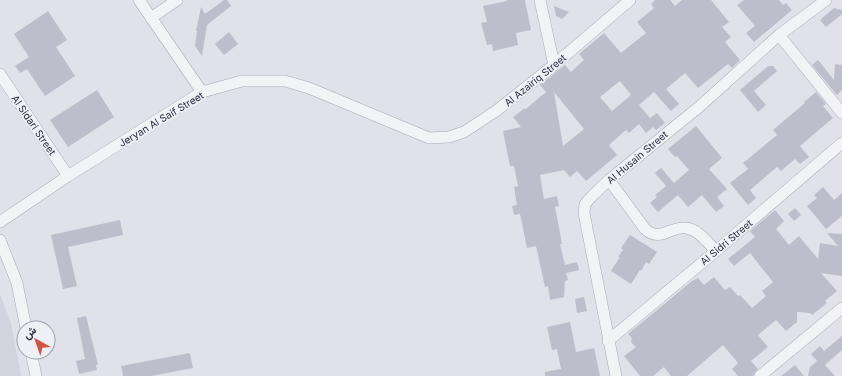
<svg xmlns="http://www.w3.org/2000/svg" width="842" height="376" font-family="Inter,Vazirmatn,sans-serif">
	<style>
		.built { fill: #d2d3de }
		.building { fill: #bdbecb; fill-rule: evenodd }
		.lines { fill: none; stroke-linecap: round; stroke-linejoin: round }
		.street-casing { stroke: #a9aab6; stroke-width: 12 }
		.street { stroke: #f2f3f7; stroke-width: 11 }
		.labels { text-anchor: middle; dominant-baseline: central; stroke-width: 3.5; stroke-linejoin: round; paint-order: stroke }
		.street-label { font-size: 10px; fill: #282b40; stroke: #eff0f6 }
	</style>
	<rect width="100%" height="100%" fill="#e0e1e9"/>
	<polygon class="built" points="0,294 11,323 21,376 0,376"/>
	<g class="building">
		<polygon points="224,0 227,0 231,6 207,25 202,56 195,46 197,31 196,31 201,7 205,14"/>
		<polygon points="507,0 525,0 531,30 516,33 518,45 493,51 492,44 487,45 481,23 487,22 483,6 507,1"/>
		<path d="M655 0H670L675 6 682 0H711L729 22 722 27 731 37 725 42 740 60 732 68 728 64 698 88 685 73 666 89 679 104 671 111 654 92 639 105 650 118 657 113 665 123 656 130 653 127 646 133 639 124 629 133 626 130 609 145 617 155 586 181 577 171 570 177 564 170 540 175 544 199 557 196 559 206 555 207 562 244H560L565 265 577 262 579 270 566 273 568 280 565 281 564 297 550 300 548 286 545 287 536 246 527 248 520 214 514 215 512 206 517 205 514 187 518 186 514 166H510L503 131 521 127 513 117 525 108 526 109 546 92 540 85 565 65 571 72 584 60 579 54 604 33 621 53 646 33 637 22 654 8 651 4ZM620 81 631 95 612 111 600 97ZM554 92 584 129 563 146Z"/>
		<polygon points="744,0 779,0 783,5 786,3 792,10 754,42 746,33 755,26 737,5"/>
		<polygon points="554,6 569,12 562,19 556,16"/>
		<polygon points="834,8 842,10 842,14 826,27 820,20"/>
		<polygon points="48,11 67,40 56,47 75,76 45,96 27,69 20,73 15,66 29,57 14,34"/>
		<polygon points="229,32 238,44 224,55 215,44"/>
		<polygon points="818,60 834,80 835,64 842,65 842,90 837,95 812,65"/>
		<polygon points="768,66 773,66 777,71 754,91 766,105 758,112 740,90"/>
		<polygon points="97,90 114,117 68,147 50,120"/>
		<polygon points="816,92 826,104 823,106 833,118 800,146 809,157 800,164 795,159 781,171 777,167 750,190 756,198 748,205 730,183 748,169 743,163 777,135 773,130 805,103 804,102"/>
		<polygon points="696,126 722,158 709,169 727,189 717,197 724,206 716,212 702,195 688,207 678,195 658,212 650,203 657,197 655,195 666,186 655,173 661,168 674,183 689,170 677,156 675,157 668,149"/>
		<polygon points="823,187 834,200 842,193 842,216 826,229 807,206 817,198 814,195"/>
		<polygon points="795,208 801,215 794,221 788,214"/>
		<polygon points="775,210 784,221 776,229 789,245 799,236 818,259 820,243 838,246 827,233 842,234 842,276 821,273 837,291 825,301 827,303 812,315 810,313 797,312 797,322 786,331 776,320 758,335 768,347 751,361 758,369 754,373 753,376 738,376 732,369 738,363 723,345 687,376 671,376 664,367 653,376 640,376 624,356 636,347 631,342 632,338 628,334 692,281 698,278 704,285 714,277 725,290 730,287 738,296 740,295 752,308 766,296 762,291 773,282 750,253 734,266 728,259 755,237 750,231"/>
		<polygon points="120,220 123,235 68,247 77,286 63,289 51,235"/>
		<polygon points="630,235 657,252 649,264 646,262 641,271 640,270 631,284 611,271 620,257 618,257 623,250 621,248"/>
		<polygon points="584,297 587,311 577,313 575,299"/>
		<polygon points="86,316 98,365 96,365 97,370 79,374 76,361 85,359 77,318"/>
		<polygon points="570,322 576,352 594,348 600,376 545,376 545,372 561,369 557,349 552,350 547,327"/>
		<polygon points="842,336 842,350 825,365 835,376 808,376 810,367 817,361 811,354 820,346 824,351"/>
		<polygon points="190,353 193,368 151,376 123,376 121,366"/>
		<polygon points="795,365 804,376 781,376"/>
	</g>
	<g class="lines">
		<defs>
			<g id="street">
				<polyline points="139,0 202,92"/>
				<polyline points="540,0 554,65"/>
				<polyline points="151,18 177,0"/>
				<polyline points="779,35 842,113"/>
				<polyline points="0,74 68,176"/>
				<path d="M609 180 645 229C660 243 670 226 686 228 698 229 708 243 716 251"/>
				<polyline points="0,222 68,176 202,92 242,81 285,81 309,88 429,138 449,137 464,132 496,111 554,65 630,0"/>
				<polyline points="0,240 17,283 26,328"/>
				<polyline points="608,341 716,251 842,143"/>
				<polyline points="31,352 36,376"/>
				<polyline points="616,376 584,213 585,204 592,196 609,180 699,107 779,35 826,0"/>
				<polyline points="760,376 842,308"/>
			</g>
		</defs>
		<use href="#street" class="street-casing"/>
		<use href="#street" class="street"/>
	</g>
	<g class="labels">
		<g class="street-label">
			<text transform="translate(535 80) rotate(-39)">Al Azairiq Street</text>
			<text transform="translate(161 119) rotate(-31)">Jeryan Al Saif Street</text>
			<text transform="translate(34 125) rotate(56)">Al Sidari Street</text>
			<text transform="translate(637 157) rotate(-40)">Al Husain Street</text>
			<text transform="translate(726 242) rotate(-40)">Al Sidri Street</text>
		</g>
	</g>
	<g transform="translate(36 340) rotate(320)"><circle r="19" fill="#eff0f6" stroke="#9fa1ad"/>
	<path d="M0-3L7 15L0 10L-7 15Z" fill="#cd5645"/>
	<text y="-6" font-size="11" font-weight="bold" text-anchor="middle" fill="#282b40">ش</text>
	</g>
</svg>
